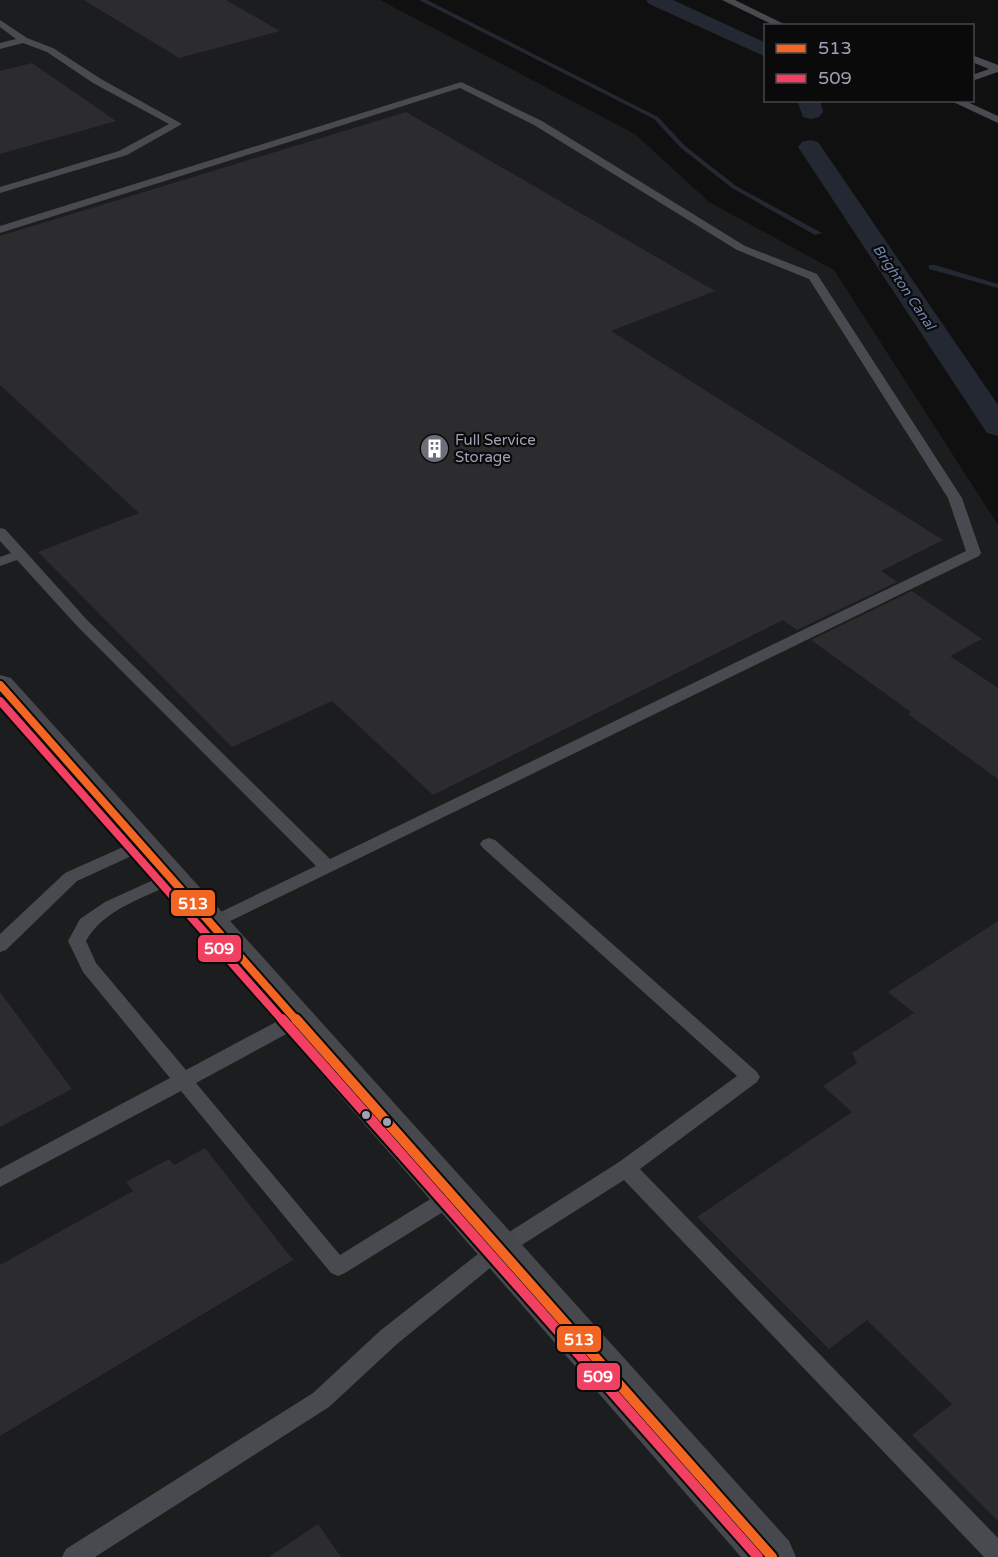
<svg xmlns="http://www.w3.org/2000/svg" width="998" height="1557" font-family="'Varela Round',sans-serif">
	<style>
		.built { fill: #1c1d1f }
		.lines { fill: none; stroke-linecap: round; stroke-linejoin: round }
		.stream { fill: #232832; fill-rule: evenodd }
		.canal { fill: #232832; fill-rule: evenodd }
		.building { fill: #2c2c2e }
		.lane { fill: #494a50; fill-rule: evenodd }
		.secondary { fill: #47484d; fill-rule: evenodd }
		.bus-1-far1-casing { stroke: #0a0a0b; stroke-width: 12 }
		.bus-1-casing { stroke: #0a0a0b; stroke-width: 14 }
		.bus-2-far1-casing { stroke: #0a0a0b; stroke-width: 12 }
		.bus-2-casing { stroke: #0a0a0b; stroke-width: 14 }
		.bus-1-far1 { stroke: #f26522; stroke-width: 8 }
		.bus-1 { stroke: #f26522; stroke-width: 10 }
		.bus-2-far1 { stroke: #f24062; stroke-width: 8 }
		.bus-2 { stroke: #f24062; stroke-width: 10 }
		.bus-dot { fill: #9ea0b3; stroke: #0a0a0b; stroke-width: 2 }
		.labels { text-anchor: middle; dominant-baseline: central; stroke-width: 4.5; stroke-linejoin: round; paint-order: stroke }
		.far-water-label { font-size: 14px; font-style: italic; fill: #7186b2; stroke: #0a0a0b }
		.poi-label { font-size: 15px; fill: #9ea0b3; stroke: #0a0a0b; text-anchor: start }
		.line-badge { stroke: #0a0a0b; stroke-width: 2 }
		.badge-label { font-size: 16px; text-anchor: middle; font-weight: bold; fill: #fff }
	</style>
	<rect width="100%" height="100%" fill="#101010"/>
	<polygon class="built" points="0,0 380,0 635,134 709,202 834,270 998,525 998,1557 0,1557"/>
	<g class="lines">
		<g class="stream">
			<polygon points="419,0 427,0 658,117 685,146 736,186 822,233 815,235 732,188 681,148 654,119"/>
			<polygon points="929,265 935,265 998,284 998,288 929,269"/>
		</g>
		<g class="canal">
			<polygon points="646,0 673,0 766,43 766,57 649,4"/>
			<polygon points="797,100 820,100 823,112 819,117 811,119 803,117"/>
			<polygon points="810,140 818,142 998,405 998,436 987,433 798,147 802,142"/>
		</g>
	</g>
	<g class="building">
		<polygon points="84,0 226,0 280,31 179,58"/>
		<polygon points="32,63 116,121 0,154 0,71"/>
		<polygon points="406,112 715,291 611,331 943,540 881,571 897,582 797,630 783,620 433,795 332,701 232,747 38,552 139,513 0,385 0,236"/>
		<polygon points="912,591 982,639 950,656 998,688 998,779 908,714 911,712 811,640"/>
		<polygon points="998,921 998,1521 912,1435 952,1404 867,1320 829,1349 697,1217 852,1112 823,1086 857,1063 852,1053 914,1013 888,992"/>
		<polygon points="0,992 72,1089 0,1127"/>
		<polygon points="205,1148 293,1260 0,1436 0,1265 133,1191 126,1182 169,1159 174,1165"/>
		<polygon points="318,1524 341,1557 269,1557"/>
	</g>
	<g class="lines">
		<g class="lane">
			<polygon points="722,0 735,0 788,26 775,26"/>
			<polygon points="0,20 27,38 53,48 101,79 182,124 127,155 0,193 0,187 119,151 169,124 93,83 47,52 23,43 0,49 0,43 16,39 0,27"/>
			<polygon points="972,55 998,65 998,72 972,81 972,75 989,69 972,62"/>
			<polygon points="461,82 542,121 745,246 817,274 962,498 981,553 979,556 212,930 206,929 203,924 206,919 316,866 78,627 17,560 0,566 0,557 11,553 0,541 0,528 5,529 88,621 330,859 966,551 948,498 809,279 737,250 534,125 460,88 0,233 0,226"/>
			<polygon points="949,100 963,100 998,116 998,123"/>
			<polygon points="489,838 495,840 757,1072 760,1077 757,1082 640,1169 998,1538 998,1557 984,1557 624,1180 506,1255 397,1344 329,1407 95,1557 62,1557 66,1549 313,1393 381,1330 492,1243 619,1162 737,1076 483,848 480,844 483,840"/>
			<polygon points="141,839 147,841 150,845 147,849 77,881 6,950 0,952 0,934 65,873"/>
			<path d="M171 872 177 874 180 878 177 882C146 897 103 909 86 941L96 963 186 1070 289 1015 296 1013 303 1015 305 1020 303 1025 196 1083 340 1255 445 1190 452 1188 459 1190 462 1196 459 1202 345 1273 338 1276 331 1273 181 1091 0 1187V1169L170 1078 83 972 68 941 80 919 105 902Z"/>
		</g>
		<polygon class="secondary" points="0,675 11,678 789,1541 796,1557 741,1557 0,705"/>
		<defs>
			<polyline id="bus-1-far1" points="0,685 297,1021"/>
			<polyline id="bus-1" points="296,1019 772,1557"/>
			<polyline id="bus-2-far1" points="0,701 283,1021"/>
			<polyline id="bus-2" points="282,1019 758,1557"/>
		</defs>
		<use href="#bus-1-far1" class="bus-1-far1-casing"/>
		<use href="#bus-1" class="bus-1-casing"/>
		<use href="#bus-2-far1" class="bus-2-far1-casing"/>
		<use href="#bus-2" class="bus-2-casing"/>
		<use href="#bus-1-far1" class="bus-1-far1"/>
		<use href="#bus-1" class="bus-1"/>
		<use href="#bus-2-far1" class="bus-2-far1"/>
		<use href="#bus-2" class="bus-2"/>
	</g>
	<defs>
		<symbol id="building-disc" viewBox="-11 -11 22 22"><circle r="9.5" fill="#6c6e7a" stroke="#0a0a0b"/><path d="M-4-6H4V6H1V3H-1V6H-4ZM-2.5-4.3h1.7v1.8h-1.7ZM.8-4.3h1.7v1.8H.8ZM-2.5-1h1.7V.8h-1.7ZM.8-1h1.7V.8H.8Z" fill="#fff"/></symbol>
	</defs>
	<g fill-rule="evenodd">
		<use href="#building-disc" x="418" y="432" width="33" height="33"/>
	</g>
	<g class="bus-dot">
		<circle cx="366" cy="1115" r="5"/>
		<circle cx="387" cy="1122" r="5"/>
	</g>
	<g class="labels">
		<g class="far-water-label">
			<text transform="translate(904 287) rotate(56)">Brighton Canal</text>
		</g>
		<g class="poi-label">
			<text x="455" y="440">Full Service<tspan x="455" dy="17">Storage</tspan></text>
		</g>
	</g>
	<g class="line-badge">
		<rect x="170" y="889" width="46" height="28" rx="6" fill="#f26522"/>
		<rect x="197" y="934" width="45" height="29" rx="6" fill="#f24062"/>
		<rect x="556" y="1325" width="46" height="28" rx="6" fill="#f26522"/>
		<rect x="576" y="1362" width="45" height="29" rx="6" fill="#f24062"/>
	</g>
	<g class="badge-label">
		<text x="193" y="909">513</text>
		<text x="219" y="954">509</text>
		<text x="579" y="1345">513</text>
		<text x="598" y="1382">509</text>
	</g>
	<rect x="764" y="24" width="210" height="78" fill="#0a0a0b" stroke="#45464e" stroke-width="1.5"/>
	<rect x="776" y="44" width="30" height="9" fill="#f26522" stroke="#45464e" stroke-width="1.5"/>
	<text x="818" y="54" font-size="18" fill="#9ea0b3">513</text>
	<rect x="776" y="74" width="30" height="9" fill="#f24062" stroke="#45464e" stroke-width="1.5"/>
	<text x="818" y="84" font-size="18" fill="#9ea0b3">509</text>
</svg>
